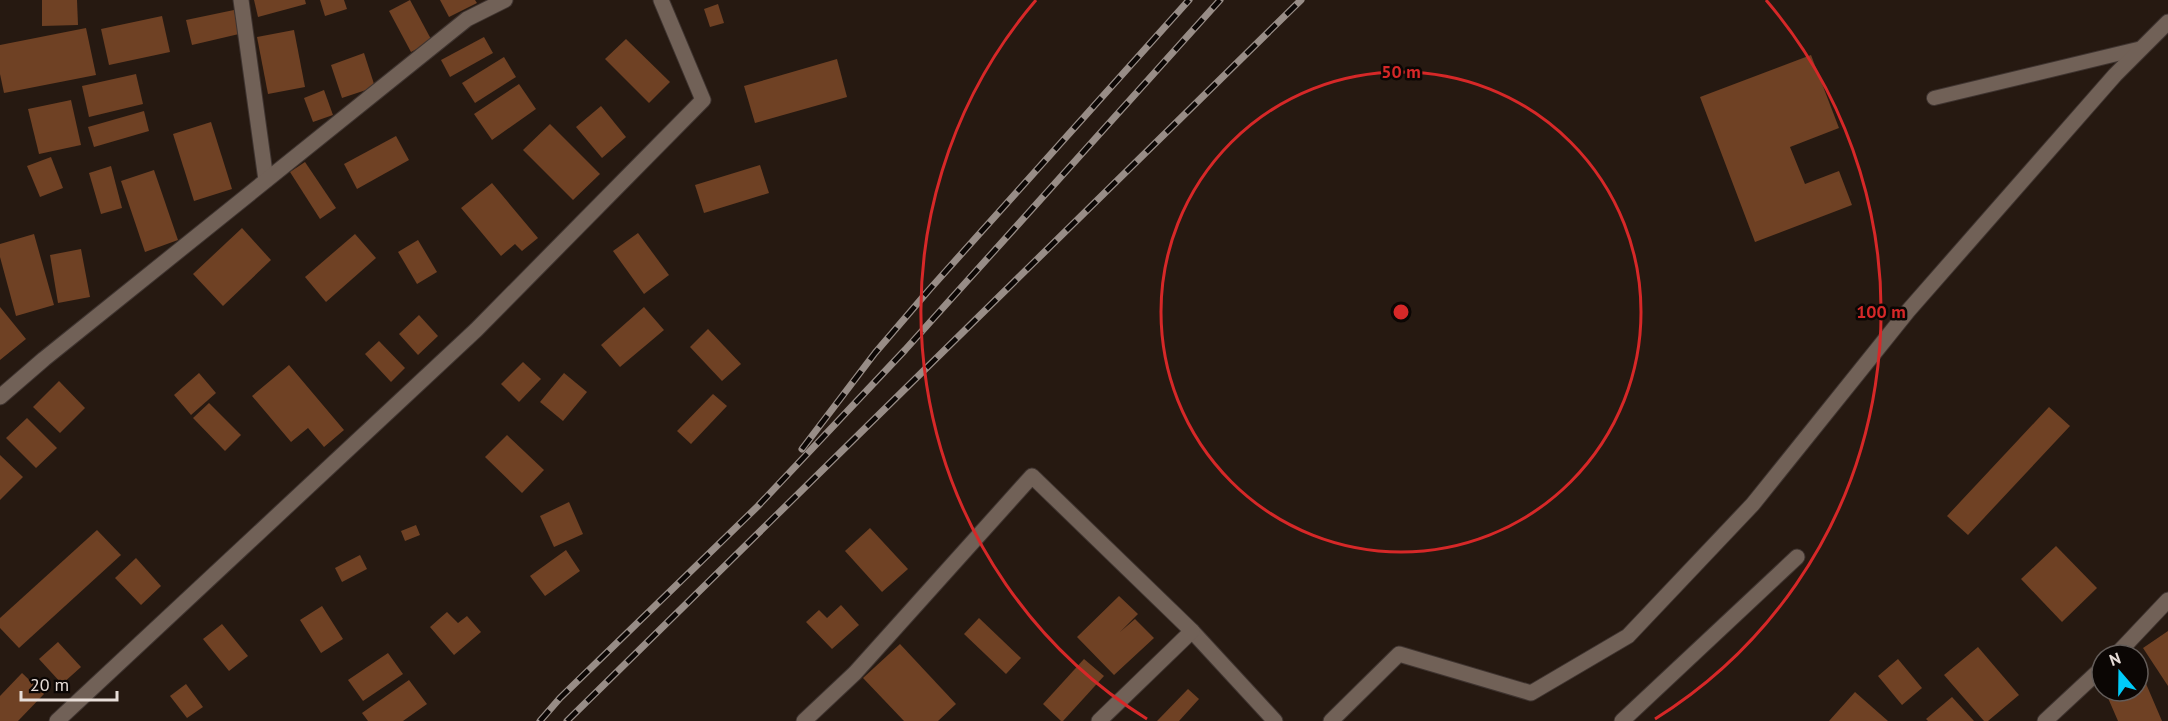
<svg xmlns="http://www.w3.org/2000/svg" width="2168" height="721" font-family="'PT Sans',sans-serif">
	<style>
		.building { fill: #6f4124 }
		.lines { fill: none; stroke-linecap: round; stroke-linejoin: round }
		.lane-casing { stroke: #3f3430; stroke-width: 16 }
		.street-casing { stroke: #3f3430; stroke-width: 17 }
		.lane { stroke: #716157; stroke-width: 14 }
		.street { stroke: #716157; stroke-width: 15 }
		.rail-casing { stroke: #988d87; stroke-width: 7 }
		.rail { stroke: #0b0604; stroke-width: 4.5; stroke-dasharray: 14; stroke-linecap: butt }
		.ring { fill: none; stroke: #d62828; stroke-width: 3 }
		.centre { fill: #d62828; stroke: #0b0604; stroke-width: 3 }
		.ring-label { font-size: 18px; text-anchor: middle; font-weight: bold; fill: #d62828; stroke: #0b0604; stroke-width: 5; stroke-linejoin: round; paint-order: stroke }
	</style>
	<rect width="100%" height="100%" fill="#261911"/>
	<g class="building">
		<polygon points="42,0 77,0 78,25 42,26"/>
		<polygon points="254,0 305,0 306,4 258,17"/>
		<polygon points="320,0 344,0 347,9 325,16"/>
		<polygon points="410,0 432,41 411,52 389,11"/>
		<polygon points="440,0 475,0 477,3 449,17"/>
		<polygon points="718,4 724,23 710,27 704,9"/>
		<polygon points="234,10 239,34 192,45 186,20"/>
		<polygon points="162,16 170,52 109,65 101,29"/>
		<polygon points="86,28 96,75 4,93 0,74 0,45"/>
		<polygon points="294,30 305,87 268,94 257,37"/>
		<polygon points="484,37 493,53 450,77 441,60"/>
		<polygon points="626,39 670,82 649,103 605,59"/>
		<polygon points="364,53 375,87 342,98 331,65"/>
		<polygon points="1811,55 1839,128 1790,147 1805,184 1839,171 1852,205 1755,242 1700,97"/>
		<polygon points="504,57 516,77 475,103 462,83"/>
		<polygon points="837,59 847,97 755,123 744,86"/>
		<polygon points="136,74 143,104 89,117 82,86"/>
		<polygon points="519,84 536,109 492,140 474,114"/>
		<polygon points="324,90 333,115 313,122 304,98"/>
		<polygon points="71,100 81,145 39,154 28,109"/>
		<polygon points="601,106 626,137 602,158 576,127"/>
		<polygon points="144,111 149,131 94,147 88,127"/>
		<polygon points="211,122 232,189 194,201 173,134"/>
		<polygon points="550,124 600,174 573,200 523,150"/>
		<polygon points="396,136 409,160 357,189 344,164"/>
		<polygon points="51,157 63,188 40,197 27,166"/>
		<polygon points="305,162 336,208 320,219 290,172"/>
		<polygon points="760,165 769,193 704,213 695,185"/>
		<polygon points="111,166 122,208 101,214 89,173"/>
		<polygon points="154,170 178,240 145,252 121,181"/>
		<polygon points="492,183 538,238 522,251 515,244 501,256 461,208"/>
		<polygon points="242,228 271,260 223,306 193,274"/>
		<polygon points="638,233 669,275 644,294 613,251"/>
		<polygon points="34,234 54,305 16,316 0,257 0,244"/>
		<polygon points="355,234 376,258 326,302 305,277"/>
		<polygon points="418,240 437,272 417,284 398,252"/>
		<polygon points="81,249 90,297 58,303 50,255"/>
		<polygon points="0,307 26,339 0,360"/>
		<polygon points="644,307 664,330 620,367 601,345"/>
		<polygon points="419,315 438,336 418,355 399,334"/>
		<polygon points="708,329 741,364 722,381 690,347"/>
		<polygon points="379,341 405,368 391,382 365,354"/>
		<polygon points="523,362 541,379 519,402 501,384"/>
		<polygon points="289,365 344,430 324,447 308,428 291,442 252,396"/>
		<polygon points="199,373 216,393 191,415 174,395"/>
		<polygon points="564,373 587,392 563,421 540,402"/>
		<polygon points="59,381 85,408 60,433 33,407"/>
		<polygon points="713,394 727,406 691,444 677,431"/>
		<polygon points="209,403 241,435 225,451 193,418"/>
		<polygon points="2049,407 2070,426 1968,535 1947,516"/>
		<polygon points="27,418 57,448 36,468 6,438"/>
		<polygon points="507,435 544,470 522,493 485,457"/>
		<polygon points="0,455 23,477 0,500"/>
		<polygon points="569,502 583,534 554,547 540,516"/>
		<polygon points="416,525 420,535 405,541 401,531"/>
		<polygon points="870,528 908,569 882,592 845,551"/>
		<polygon points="97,530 121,555 19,648 0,628 0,618"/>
		<polygon points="2056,546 2097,588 2062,622 2021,579"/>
		<polygon points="566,550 580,571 545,596 530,576"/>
		<polygon points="360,555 367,569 342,582 335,568"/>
		<polygon points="136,558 161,586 141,605 115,578"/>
		<polygon points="1119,596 1138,614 1120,632 1135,619 1154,638 1114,675 1077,637"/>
		<polygon points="841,605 859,625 832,649 806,622 819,610 827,618"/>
		<polygon points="322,606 343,639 321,653 300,620"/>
		<polygon points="447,612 458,623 467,616 481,632 454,655 430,627"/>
		<polygon points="979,618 1021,658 1006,674 964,634"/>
		<polygon points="222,624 248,656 229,671 203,639"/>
		<polygon points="2168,631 2168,686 2143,648"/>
		<polygon points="58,642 81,667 62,684 39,659"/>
		<polygon points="900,644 956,704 938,721 904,721 863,678"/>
		<polygon points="1978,647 2019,695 1988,721 1984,721 1944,675"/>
		<polygon points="388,653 403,674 363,701 348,680"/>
		<polygon points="1084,659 1104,676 1063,721 1061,721 1043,704"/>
		<polygon points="1898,659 1922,688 1902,705 1878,676"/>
		<polygon points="2138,665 2162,721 2118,721 2105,691 2138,691"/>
		<polygon points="22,673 44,694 18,721 0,721 0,696"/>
		<polygon points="409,680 427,704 403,721 368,721 362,713"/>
		<polygon points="186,684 203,707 187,718 170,696"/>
		<polygon points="1188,689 1199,699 1179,721 1157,721"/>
		<polygon points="1855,692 1888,721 1829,721"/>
		<polygon points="1952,697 1974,721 1928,721 1926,719"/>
	</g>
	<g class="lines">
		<defs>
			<polyline id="lane" points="1934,98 2142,48"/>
			<g id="street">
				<polyline points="241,0 266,180"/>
				<polyline points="0,397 44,359 467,19 505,0"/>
				<polyline points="1192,631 1275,721"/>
				<polyline points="2116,655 2168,600"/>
				<polyline points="57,721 476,330 703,100 661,0"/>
				<polyline points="804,721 855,673 1032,476 1192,631 1099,721"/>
				<polyline points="1331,721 1399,654 1531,693 1628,636 1753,504 1908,311 2115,75 2168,22"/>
				<polyline points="1622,721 1797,557"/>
				<polyline points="2045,721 2102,668"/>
			</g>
		</defs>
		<use href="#lane" class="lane-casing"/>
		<use href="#street" class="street-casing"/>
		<use href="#lane" class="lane"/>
		<use href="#street" class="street"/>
		<defs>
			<g id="rail">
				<polyline points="802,449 875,353 929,290 1189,0"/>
				<polyline points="540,721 560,698 758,506 905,350 1220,0"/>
				<polyline points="567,721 1301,0"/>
			</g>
		</defs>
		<use href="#rail" class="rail-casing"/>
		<use href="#rail" class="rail"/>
	</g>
	<g class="ring">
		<circle cx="1401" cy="312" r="240"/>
		<path d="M1147 719A480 480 0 0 1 1036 0M1766 0A480 480 0 0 1 1655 719"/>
	</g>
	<circle cx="1401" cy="312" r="9" class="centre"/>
	<g class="ring-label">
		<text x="1401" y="78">50 m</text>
		<text x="1881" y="318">100 m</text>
	</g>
	<g transform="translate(2120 673) rotate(340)"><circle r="28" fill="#0b0604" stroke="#635c59" stroke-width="1.5"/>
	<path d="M0-4.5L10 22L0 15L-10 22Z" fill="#00cbf9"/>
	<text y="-9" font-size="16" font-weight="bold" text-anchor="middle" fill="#e7ddd8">N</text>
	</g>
	<path d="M21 691v9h96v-9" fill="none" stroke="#e7ddd8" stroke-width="3"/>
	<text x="30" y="691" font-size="18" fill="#e7ddd8" stroke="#0b0604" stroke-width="4.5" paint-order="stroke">20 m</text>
</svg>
